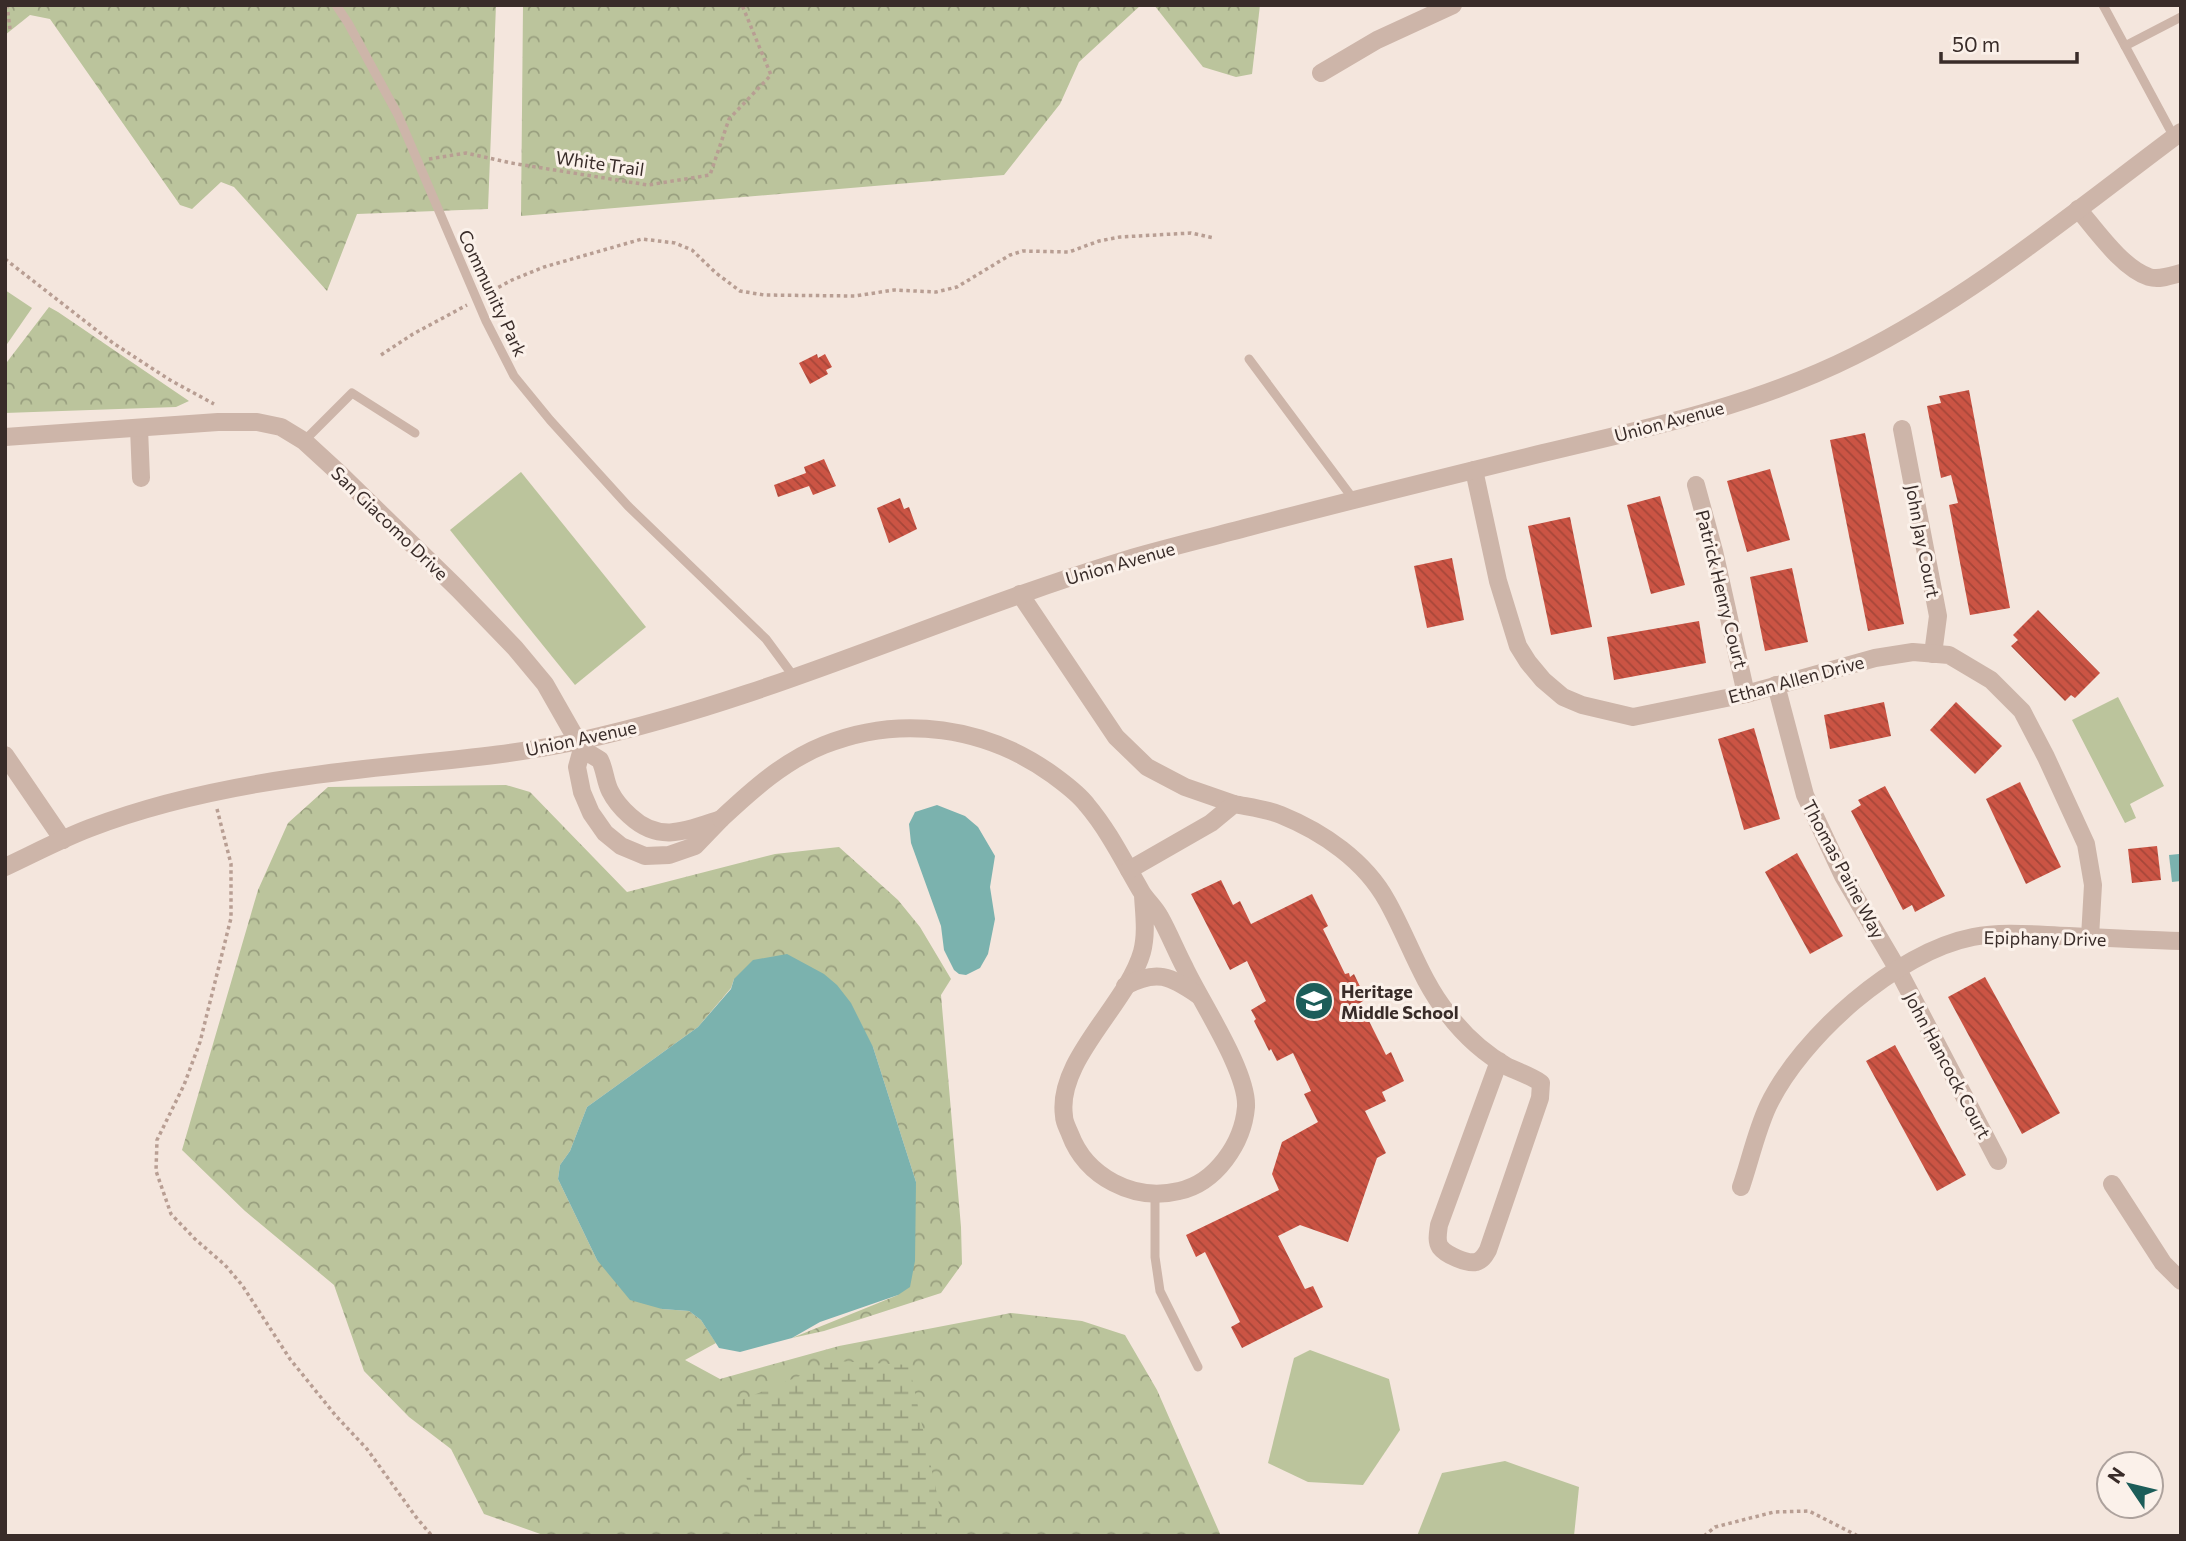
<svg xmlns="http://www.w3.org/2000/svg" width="2186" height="1541" font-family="Commissioner,sans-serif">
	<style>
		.green { fill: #bbc49c }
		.forest { fill: url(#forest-crowns) }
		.wetland { fill: url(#wetland-marsh) }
		.water { fill: #7bb2ae }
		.building { fill: url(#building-back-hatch) }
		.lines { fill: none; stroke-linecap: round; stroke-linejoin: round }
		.path { stroke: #b89e93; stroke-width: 3.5; stroke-dasharray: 3.5 3.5; stroke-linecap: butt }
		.service { stroke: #cdb5a9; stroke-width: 9 }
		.minor { stroke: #cdb5a9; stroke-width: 18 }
		.tertiary { stroke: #cdb5a9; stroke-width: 18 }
		.labels { text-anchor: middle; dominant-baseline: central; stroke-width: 6; stroke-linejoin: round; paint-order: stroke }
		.street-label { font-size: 18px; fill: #392c29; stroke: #fbf1ea }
		.poi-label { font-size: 18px; font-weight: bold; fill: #392c29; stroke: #fbf1ea; text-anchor: start }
	</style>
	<defs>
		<pattern id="forest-crowns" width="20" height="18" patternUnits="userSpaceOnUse" patternTransform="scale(1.75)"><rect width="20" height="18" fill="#bbc49c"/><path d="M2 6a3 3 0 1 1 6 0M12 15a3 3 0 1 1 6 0" fill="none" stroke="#999f7f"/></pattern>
		<pattern id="wetland-marsh" width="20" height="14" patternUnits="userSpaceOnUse" patternTransform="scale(1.75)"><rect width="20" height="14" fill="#bbc49c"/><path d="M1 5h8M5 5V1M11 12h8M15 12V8" fill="none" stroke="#999f7f"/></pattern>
		<pattern id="building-back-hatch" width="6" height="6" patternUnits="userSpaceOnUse" patternTransform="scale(1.75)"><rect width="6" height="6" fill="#cb5444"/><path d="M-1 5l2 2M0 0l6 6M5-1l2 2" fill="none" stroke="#a64639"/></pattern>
	</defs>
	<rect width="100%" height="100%" fill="#f4e6dd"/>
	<g class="green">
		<polygon points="5,290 32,308 5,347"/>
		<polygon points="521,472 646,627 575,685 450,530"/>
		<polygon points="2118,697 2164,786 2130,804 2136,818 2125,823 2072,720"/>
		<polygon points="1310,1350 1389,1379 1400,1430 1363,1485 1308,1482 1268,1463 1294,1358"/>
		<polygon points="1505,1461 1579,1487 1574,1536 1417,1536 1442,1473"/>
	</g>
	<g class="forest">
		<polygon points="5,5 496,5 488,209 357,214 327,291 234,187 221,182 192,209 180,205 50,19 30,15 5,35"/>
		<polygon points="523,5 1141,5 1079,62 1060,104 1004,175 521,216"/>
		<polygon points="1154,5 1260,5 1252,74 1236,77 1203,67"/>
		<polygon points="49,307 58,312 189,401 176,407 5,413 5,361 7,362"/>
		<polygon points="506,785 530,792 627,892 775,854 839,847 898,900 920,927 951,979 941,995 961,1227 962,1264 941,1293 824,1331 792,1338 898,1295 916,1182 873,1047 734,979 731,988 698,1027 587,1107 570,1151 560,1165 558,1179 597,1260 662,1309 689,1311 701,1320 716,1343 685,1360 720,1379 839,1346 1011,1313 1082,1321 1125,1335 1157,1390 1221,1536 546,1536 484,1514 451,1449 409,1417 364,1371 334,1285 245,1211 182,1150 258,890 288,823 328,787"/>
	</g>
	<polygon class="wetland" points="836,1361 909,1365 946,1536 758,1536 732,1404"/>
	<g class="water">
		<polygon points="937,805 965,816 978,827 995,856 990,887 995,919 988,954 980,968 966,975 959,974 954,970 944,950 941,926 911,843 909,824 915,812"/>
		<polygon points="2179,854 2181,881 2172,882 2169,855"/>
		<polygon points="787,954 824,974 837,985 851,1003 873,1047 916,1182 915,1261 910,1287 898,1295 820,1322 792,1338 740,1352 719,1348 701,1320 689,1311 662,1309 630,1300 597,1260 558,1179 560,1165 570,1151 587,1107 698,1027 731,989 734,979 753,960"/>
	</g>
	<g class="building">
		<polygon points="817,354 818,358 825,354 832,367 826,370 828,374 810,384 799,363"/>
		<polygon points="1969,390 2010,608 1970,615 1949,505 1958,503 1951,475 1941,478 1927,406 1941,403 1939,396"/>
		<polygon points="1865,433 1904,624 1868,631 1830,440"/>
		<polygon points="824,459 836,486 813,495 809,486 778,497 774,485 806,473 804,467"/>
		<polygon points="1770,469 1790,540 1747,552 1727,481"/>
		<polygon points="1660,496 1685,585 1651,594 1627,505"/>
		<polygon points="900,498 904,509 909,507 917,529 889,543 877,508"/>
		<polygon points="1570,517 1592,627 1551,635 1528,526"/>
		<polygon points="1452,558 1464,620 1427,628 1414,566"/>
		<polygon points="1792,568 1808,642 1765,651 1750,577"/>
		<polygon points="2038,610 2100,673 2075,698 2071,695 2065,701 2011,646 2018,640 2013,635"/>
		<polygon points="1699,621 1706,663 1614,680 1607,637"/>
		<polygon points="1884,702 1891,736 1830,749 1824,715"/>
		<polygon points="1956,702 2002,746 1975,774 1930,730"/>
		<polygon points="1754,728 1780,819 1744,830 1718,739"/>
		<polygon points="2020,782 2061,867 2026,884 1986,799"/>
		<polygon points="1885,786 1945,896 1915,912 1912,905 1903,910 1851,811 1861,805 1858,800"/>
		<polygon points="2157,846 2161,880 2132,883 2128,849"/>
		<polygon points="1797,853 1843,936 1810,954 1765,872"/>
		<polygon points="1221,880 1233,905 1240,901 1251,924 1312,894 1328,926 1323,929 1345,974 1349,973 1350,977 1354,974 1366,999 1360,1003 1386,1055 1391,1052 1404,1081 1382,1092 1386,1101 1365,1111 1386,1153 1377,1158 1348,1242 1300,1225 1278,1236 1305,1289 1313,1286 1323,1307 1242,1348 1231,1327 1240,1322 1205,1252 1196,1257 1186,1235 1279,1190 1272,1174 1282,1142 1318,1122 1304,1094 1311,1091 1293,1053 1277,1061 1271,1049 1269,1051 1254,1021 1256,1019 1251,1010 1266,1001 1247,961 1230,970 1191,894"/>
		<polygon points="1985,977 2060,1113 2022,1134 1948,997"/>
		<polygon points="1895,1045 1966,1175 1937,1191 1866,1061"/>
	</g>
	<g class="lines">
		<g class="path">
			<polyline points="7,5 10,29"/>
			<polyline points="429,159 466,153 511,163 648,185 710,175 729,119 771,75 742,5"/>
			<polyline points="5,259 113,343 170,380 214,404"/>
			<polyline points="486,294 512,280 544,267 642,239 675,243 692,250 716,273 740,291 764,295 855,296 894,290 936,292 957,287 1010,255 1023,251 1069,252 1099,241 1120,237 1191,233 1214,238"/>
			<polyline points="381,355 413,334 467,305"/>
			<polyline points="217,809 231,864 231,918 200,1042 184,1085 157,1140 156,1171 171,1214 195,1239 225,1265 242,1285 290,1359 336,1416 367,1449 416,1517 432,1536"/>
			<polyline points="1704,1536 1715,1527 1774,1512 1809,1511 1858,1536"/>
		</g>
		<g class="service">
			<polyline points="336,5 348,23 398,115 486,321 514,376 550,420 628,506 766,639 794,677"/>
			<polyline points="2103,5 2174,137"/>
			<polyline points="2125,46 2181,17"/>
			<polyline points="1249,359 1354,500"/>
			<polyline points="304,441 352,393 415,433"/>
			<polyline points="1155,1193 1155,1257 1160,1291 1198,1367"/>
		</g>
		<g class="minor">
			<polyline points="1321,73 1377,40 1453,5"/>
			<path d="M2078 209C2096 230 2122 268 2149 277 2159 280 2170 276 2181 273"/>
			<polyline points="139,428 141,478"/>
			<polyline points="1902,429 1938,616 1933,654"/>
			<polyline points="5,437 218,422 257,422 281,427 304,441 340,474 458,589 515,648 545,684 582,749"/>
			<polyline points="1474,470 1498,581 1518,646 1528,662 1543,680 1563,697 1582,705 1633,717 1746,694 1875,658 1913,652 1949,655 1991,680 2022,711 2046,757 2086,844 2093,885 2090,937"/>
			<polyline points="1696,485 1714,551 1746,694"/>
			<polyline points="1020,594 1116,737 1147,767 1185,787 1234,804"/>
			<polyline points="1776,685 1805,795 1843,876 1897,968 1998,1161"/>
			<path d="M582 749 600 760C605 770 605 781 610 791 615 801 622 809 630 816 660 844 688 830 721 819L695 846 669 855 645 856 621 846 605 833 591 813 582 792 577 767Z"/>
			<polyline points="5,755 63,840"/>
			<path d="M721 819C752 790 784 761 824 745 901 714 987 727 1053 775 1065 784 1078 793 1087 805 1109 831 1124 862 1141 891 1146 900 1155 907 1160 917 1169 933 1176 951 1185 968 1201 1002 1248 1072 1246 1107 1243 1143 1216 1183 1179 1191 1134 1202 1086 1177 1070 1134 1068 1129 1064 1122 1064 1116 1056 1060 1127 1005 1142 952 1147 933 1144 914 1143 895"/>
			<path d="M1129 870 1211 823 1234 804C1249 807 1267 809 1281 815 1323 832 1365 861 1387 901 1408 938 1421 981 1448 1014 1464 1035 1485 1054 1508 1067 1519 1072 1531 1076 1541 1083L1540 1098 1488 1250C1485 1255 1483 1260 1476 1262 1467 1264 1446 1255 1440 1247 1436 1241 1438 1233 1439 1225L1499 1061"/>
			<path d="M1125 986C1157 969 1170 976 1198 995"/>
			<polyline points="2112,1184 2163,1263 2181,1281"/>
			<path d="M1741 1187C1750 1161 1756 1132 1768 1106 1801 1037 1896 952 1973 937 2004 931 2037 935 2069 936 2106 938 2143 940 2181 941"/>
		</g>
		<path class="tertiary" d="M5 867C33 854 61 839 90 828 155 803 225 788 294 778 390 763 488 761 583 740 769 699 943 615 1125 560 1166 548 1208 538 1249 527 1347 501 1445 477 1543 453 1649 428 1756 405 1854 356 1972 297 2075 211 2181 132"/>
	</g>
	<defs>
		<symbol id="school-disc" viewBox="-11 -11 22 22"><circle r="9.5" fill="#1c5d59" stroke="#fbf1ea"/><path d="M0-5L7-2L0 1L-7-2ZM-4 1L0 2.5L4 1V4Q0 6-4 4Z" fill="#fff"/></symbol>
	</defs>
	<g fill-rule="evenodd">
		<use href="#school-disc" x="1292" y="979" width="44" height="44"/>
	</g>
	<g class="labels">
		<g class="street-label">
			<text transform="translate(600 163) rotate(8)">White Trail</text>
			<text transform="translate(493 293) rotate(65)">Community Park</text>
			<text transform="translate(1669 421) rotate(-15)">Union Avenue</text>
			<text transform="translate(390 523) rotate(44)">San Giacomo Drive</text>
			<text transform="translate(1923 541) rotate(79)">John Jay Court</text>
			<text transform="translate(1120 563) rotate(-16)">Union Avenue</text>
			<text transform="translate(1722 589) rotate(76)">Patrick Henry Court</text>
			<text transform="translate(1796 679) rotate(-15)">Ethan Allen Drive</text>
			<text transform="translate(581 738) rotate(-12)">Union Avenue</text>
			<text transform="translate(1844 869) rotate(62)">Thomas Paine Way</text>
			<text transform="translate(2045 938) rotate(1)">Epiphany Drive</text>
			<text transform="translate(1948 1065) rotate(62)">John Hancock Court</text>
		</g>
		<g class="poi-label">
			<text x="1341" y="991">Heritage<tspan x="1341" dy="21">Middle School</tspan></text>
		</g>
	</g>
	<rect width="2186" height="1541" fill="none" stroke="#392c29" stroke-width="14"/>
	<g transform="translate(2130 1485) rotate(305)"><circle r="33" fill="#fbf1ea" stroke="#ada29d" stroke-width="2"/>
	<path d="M0-5L12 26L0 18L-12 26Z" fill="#1c5d59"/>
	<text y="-10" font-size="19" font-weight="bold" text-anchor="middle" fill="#392c29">N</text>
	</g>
	<path d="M1941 52v10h136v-10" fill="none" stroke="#392c29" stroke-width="3.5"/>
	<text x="1952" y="52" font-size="21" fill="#392c29" stroke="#fbf1ea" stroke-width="5" paint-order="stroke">50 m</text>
</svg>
